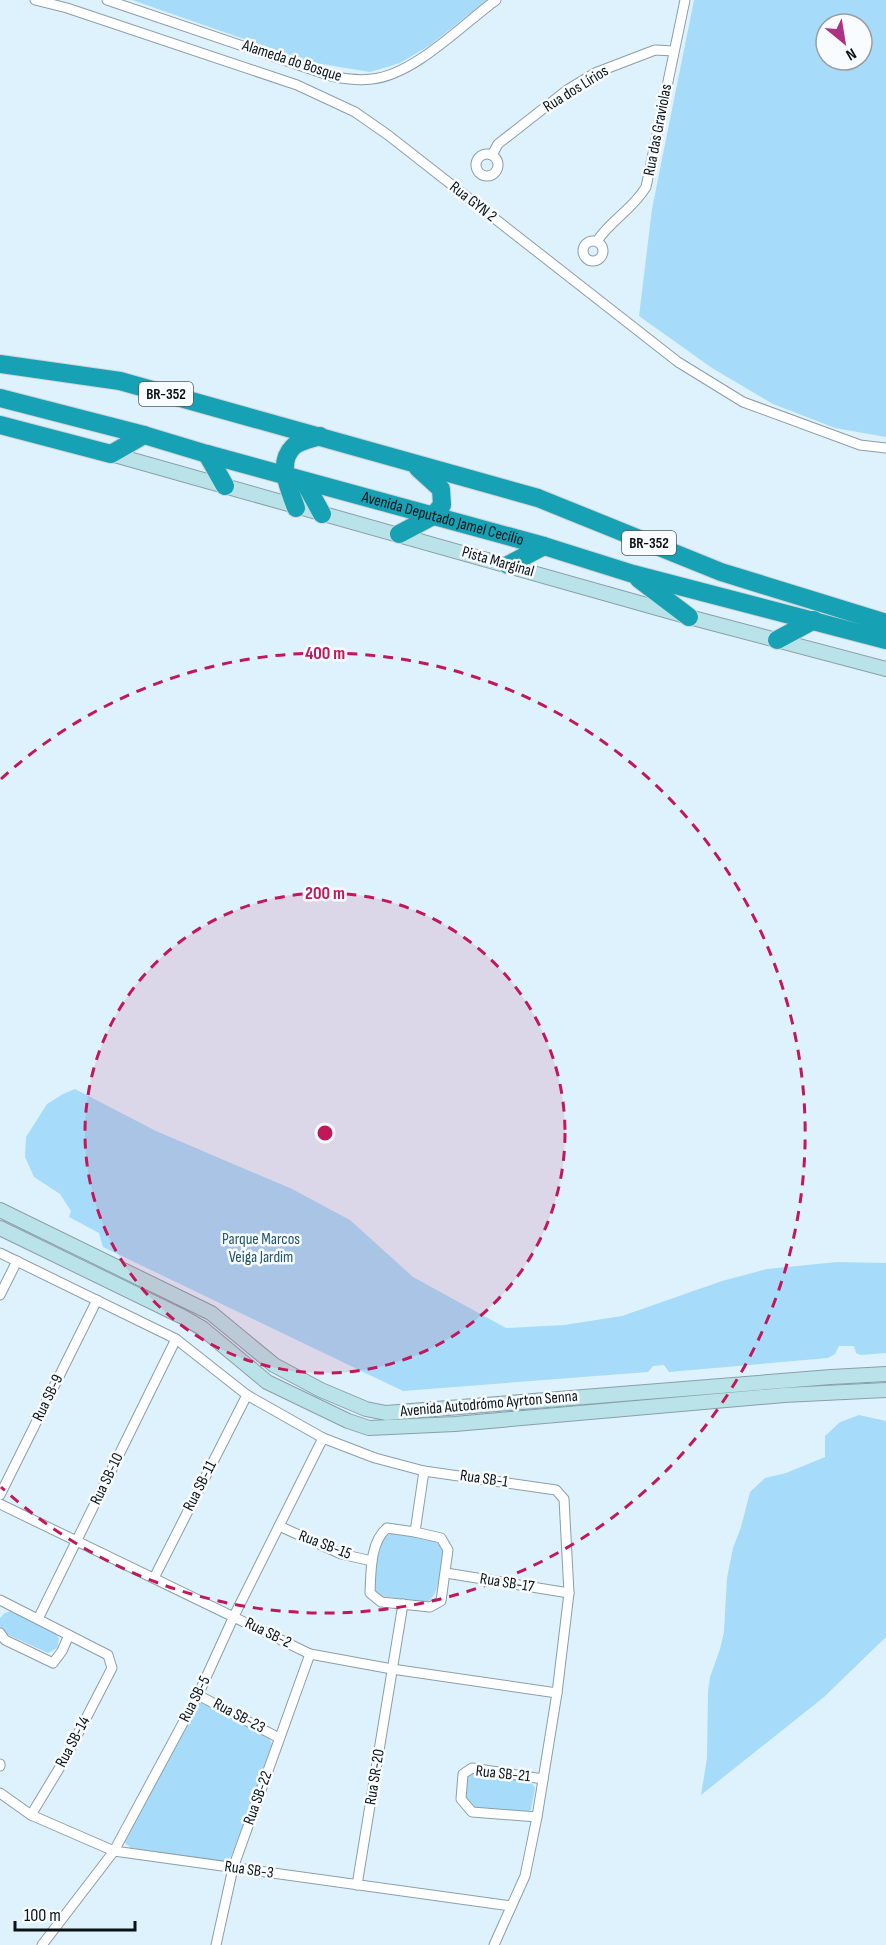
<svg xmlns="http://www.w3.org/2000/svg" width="886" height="1945" font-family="'Sofia Sans Condensed',sans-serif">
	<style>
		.green { fill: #a6dcf9; fill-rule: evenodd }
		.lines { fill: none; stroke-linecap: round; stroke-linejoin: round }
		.street-casing { stroke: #8b9ea8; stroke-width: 11 }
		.secondary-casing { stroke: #8b9ea8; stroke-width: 16 }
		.highway-casing { stroke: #d3d4d5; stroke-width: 20 }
		.street { stroke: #fff; stroke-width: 9 }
		.secondary { stroke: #b9e3e8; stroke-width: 14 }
		.highway { stroke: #17a1b4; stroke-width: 18 }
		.ring { fill: none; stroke: #c2185b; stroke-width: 3; stroke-dasharray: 10 8 }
		.labels { text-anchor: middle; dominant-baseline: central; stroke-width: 5; stroke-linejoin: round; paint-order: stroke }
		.shield { fill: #f8fcff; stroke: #52585b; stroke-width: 1.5 }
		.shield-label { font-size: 15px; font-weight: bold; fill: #0b1215 }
		.street-label { font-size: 16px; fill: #0b1215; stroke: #f8fcff }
		.park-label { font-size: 16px; fill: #20546c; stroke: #f8fcff }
		.centre { fill: #c2185b; stroke: #f8fcff; stroke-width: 3 }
		.ring-label { font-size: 18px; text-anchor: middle; font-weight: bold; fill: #c2185b; stroke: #f8fcff; stroke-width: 5; stroke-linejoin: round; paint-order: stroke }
	</style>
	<rect width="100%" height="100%" fill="#def2fd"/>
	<g class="green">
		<polygon points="132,0 487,0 430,45 400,63 370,72 310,62"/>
		<path d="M694 0H886V437L835 428 773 404 712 368 639 316 652 209ZM826 24H862V60H826Z"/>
		<polygon points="75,1089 156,1131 292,1189 350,1220 413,1277 506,1328 564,1325 622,1316 722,1281 767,1269 837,1262 886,1263 886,1353 861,1355 856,1353 854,1346 839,1346 835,1354 828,1358 669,1372 664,1365 653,1366 648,1372 403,1391 103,1247 99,1233 69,1217 71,1211 60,1194 34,1177 25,1157 26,1137 47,1104 63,1094"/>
		<polygon points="859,1415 886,1421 886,1637 824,1697 701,1795 707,1758 708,1692 710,1677 720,1649 724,1632 727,1578 733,1548 741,1527 750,1492 765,1478 786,1473 825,1457 825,1436 840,1422"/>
		<path d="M391 1533C408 1535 433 1534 443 1549 440 1565 442 1596 425 1603L381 1596 375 1591 373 1585 381 1539Z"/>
		<polygon points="11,1611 56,1633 59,1639 57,1648 48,1653 4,1633 0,1628 0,1618 5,1613"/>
		<polygon points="199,1703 203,1703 268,1736 272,1744 231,1857 224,1862 131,1848 125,1843 124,1839"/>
		<polygon points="473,1773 531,1782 535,1788 531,1810 526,1812 476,1808 471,1805 464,1797 467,1777"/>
	</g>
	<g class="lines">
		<defs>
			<g id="street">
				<polyline points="35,0 67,8 297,85 355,112 388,135 678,362 743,402 860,445 886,448"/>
				<path d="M107 0 331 76C345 79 358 81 372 79 414 75 463 24 496 0"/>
				<circle cx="487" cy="165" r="11"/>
				<polyline points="492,155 498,144 567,90 595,73 655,50 674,51"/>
				<circle cx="593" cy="251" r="10"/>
				<path d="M597 241C611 220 633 209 646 187L685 0"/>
				<polyline points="0,1253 176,1339 247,1395 323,1438 375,1458 424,1471 556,1490 564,1499 569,1593 557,1693 537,1817 525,1876 494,1945"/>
				<polyline points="0,1295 17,1261"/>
				<polyline points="0,1495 97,1300"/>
				<polyline points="0,1504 310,1654 392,1669 557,1693"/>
				<polyline points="279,1526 341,1554 372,1561"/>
				<path d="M387 1528 415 1532 441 1538 448 1550 441 1601 430 1607 381 1602 370 1593C371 1572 370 1542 387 1528Z"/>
				<polyline points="415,1532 424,1471"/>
				<polyline points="446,1573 569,1593"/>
				<polyline points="154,1578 247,1395"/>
				<polyline points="0,1600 108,1655 112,1668 66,1757 31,1815"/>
				<polyline points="38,1619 176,1339"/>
				<polyline points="0,1633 5,1640 53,1663 62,1651 69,1635"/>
				<polyline points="198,1695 279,1738"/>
				<polyline points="0,1764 0,1766"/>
				<polyline points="0,1793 31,1815 114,1851 511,1906"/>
				<polyline points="537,1817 472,1812 461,1799 463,1774 472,1768 543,1779"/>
				<polyline points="357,1885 403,1604"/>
				<polyline points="42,1945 114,1851 198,1695 234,1616 323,1438"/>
				<polyline points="216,1945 233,1868 310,1654"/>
			</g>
			<g id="secondary">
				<polyline points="111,454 689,617 886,669"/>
				<polyline points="0,1210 211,1313 274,1365 321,1390 366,1409 386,1413 831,1377 886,1374"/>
				<polyline points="0,1228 183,1317 202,1328 267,1382 348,1421 369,1428 455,1424 784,1395 886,1390"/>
			</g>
			<g id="highway">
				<polyline points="0,364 120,381 538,498 721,572 886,623"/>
				<path id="s1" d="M0 398 144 435 207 454 544 546 633 574 886 640"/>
				<polyline points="0,425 111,454 144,435"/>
				<polyline points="207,454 225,486"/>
				<polyline points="304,481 322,514"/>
				<path d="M296 508C290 490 276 464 293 447 299 441 311 439 320 436"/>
				<polyline points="399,534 433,516 442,505 441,489 418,468"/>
				<polyline points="508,565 544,546"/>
				<polyline points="639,579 689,617"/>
				<polyline points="777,640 814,620"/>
			</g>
		</defs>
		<use href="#street" class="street-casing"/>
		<use href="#secondary" class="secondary-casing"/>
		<use href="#highway" class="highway-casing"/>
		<use href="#street" class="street"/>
		<use href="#secondary" class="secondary"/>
		<use href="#highway" class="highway"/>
	</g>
	<circle cx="325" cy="1133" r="240" fill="#c2185b" fill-opacity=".12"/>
	<g class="ring">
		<circle cx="325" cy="1133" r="240"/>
		<path d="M1 779A480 480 0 1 1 1 1487"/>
	</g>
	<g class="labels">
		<g class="shield">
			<rect x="139" y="382" width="54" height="24" rx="4.5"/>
			<rect x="622" y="531" width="54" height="24" rx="4.5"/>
		</g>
		<g class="shield-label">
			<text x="166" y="394">BR-352</text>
			<text x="649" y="543">BR-352</text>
		</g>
		<g class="street-label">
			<text transform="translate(292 61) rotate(18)">Alameda do Bosque</text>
			<text transform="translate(576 89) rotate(-32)">Rua dos Lírios</text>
			<text transform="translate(658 130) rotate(-79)">Rua das Graviolas</text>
			<text transform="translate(473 202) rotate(38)">Rua GYN 2</text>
			<text stroke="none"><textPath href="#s1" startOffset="459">Avenida Deputado Jamel Cecilio</textPath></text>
			<text transform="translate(498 562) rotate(16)">Pista Marginal</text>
			<text transform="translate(48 1398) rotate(-64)">Rua SB-9</text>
			<text transform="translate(489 1404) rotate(-5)">Avenida Autodrómo Ayrton Senna</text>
			<text transform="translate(107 1479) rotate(-64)">Rua SB-10</text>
			<text transform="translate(484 1479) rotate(8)">Rua SB-1</text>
			<text transform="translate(200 1486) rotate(-63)">Rua SB-11</text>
			<text transform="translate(325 1545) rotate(21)">Rua SB-15</text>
			<text transform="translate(507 1583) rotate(9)">Rua SB-17</text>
			<text transform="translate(268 1633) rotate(26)">Rua SB-2</text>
			<text transform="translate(195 1699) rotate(-63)">Rua SB-5</text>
			<text transform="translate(239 1716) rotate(28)">Rua SB-23</text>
			<text transform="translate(73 1742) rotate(-62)">Rua SB-14</text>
			<text transform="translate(503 1774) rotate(6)">Rua SB-21</text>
			<text transform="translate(375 1777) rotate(-81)">Rua SR-20</text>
			<text transform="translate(258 1798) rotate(-70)">Rua SB-22</text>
			<text transform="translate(249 1870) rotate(8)">Rua SB-3</text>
		</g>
		<g class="park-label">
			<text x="261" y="1239">Parque Marcos<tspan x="261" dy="18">Veiga Jardim</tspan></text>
		</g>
	</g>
	<circle cx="325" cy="1133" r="9" class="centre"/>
	<g class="ring-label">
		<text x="325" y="659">400 m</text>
		<text x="325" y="899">200 m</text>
	</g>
	<g transform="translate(844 42) rotate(150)"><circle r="28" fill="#f8fcff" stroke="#999ea1" stroke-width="1.5"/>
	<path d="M0-4.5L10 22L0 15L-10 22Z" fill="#ae3283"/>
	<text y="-9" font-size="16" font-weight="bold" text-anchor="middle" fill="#0b1215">N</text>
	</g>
	<path d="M15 1921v9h120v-9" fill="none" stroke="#0b1215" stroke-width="3"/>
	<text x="24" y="1921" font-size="18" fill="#0b1215" stroke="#f8fcff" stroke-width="4.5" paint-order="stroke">100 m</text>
</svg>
